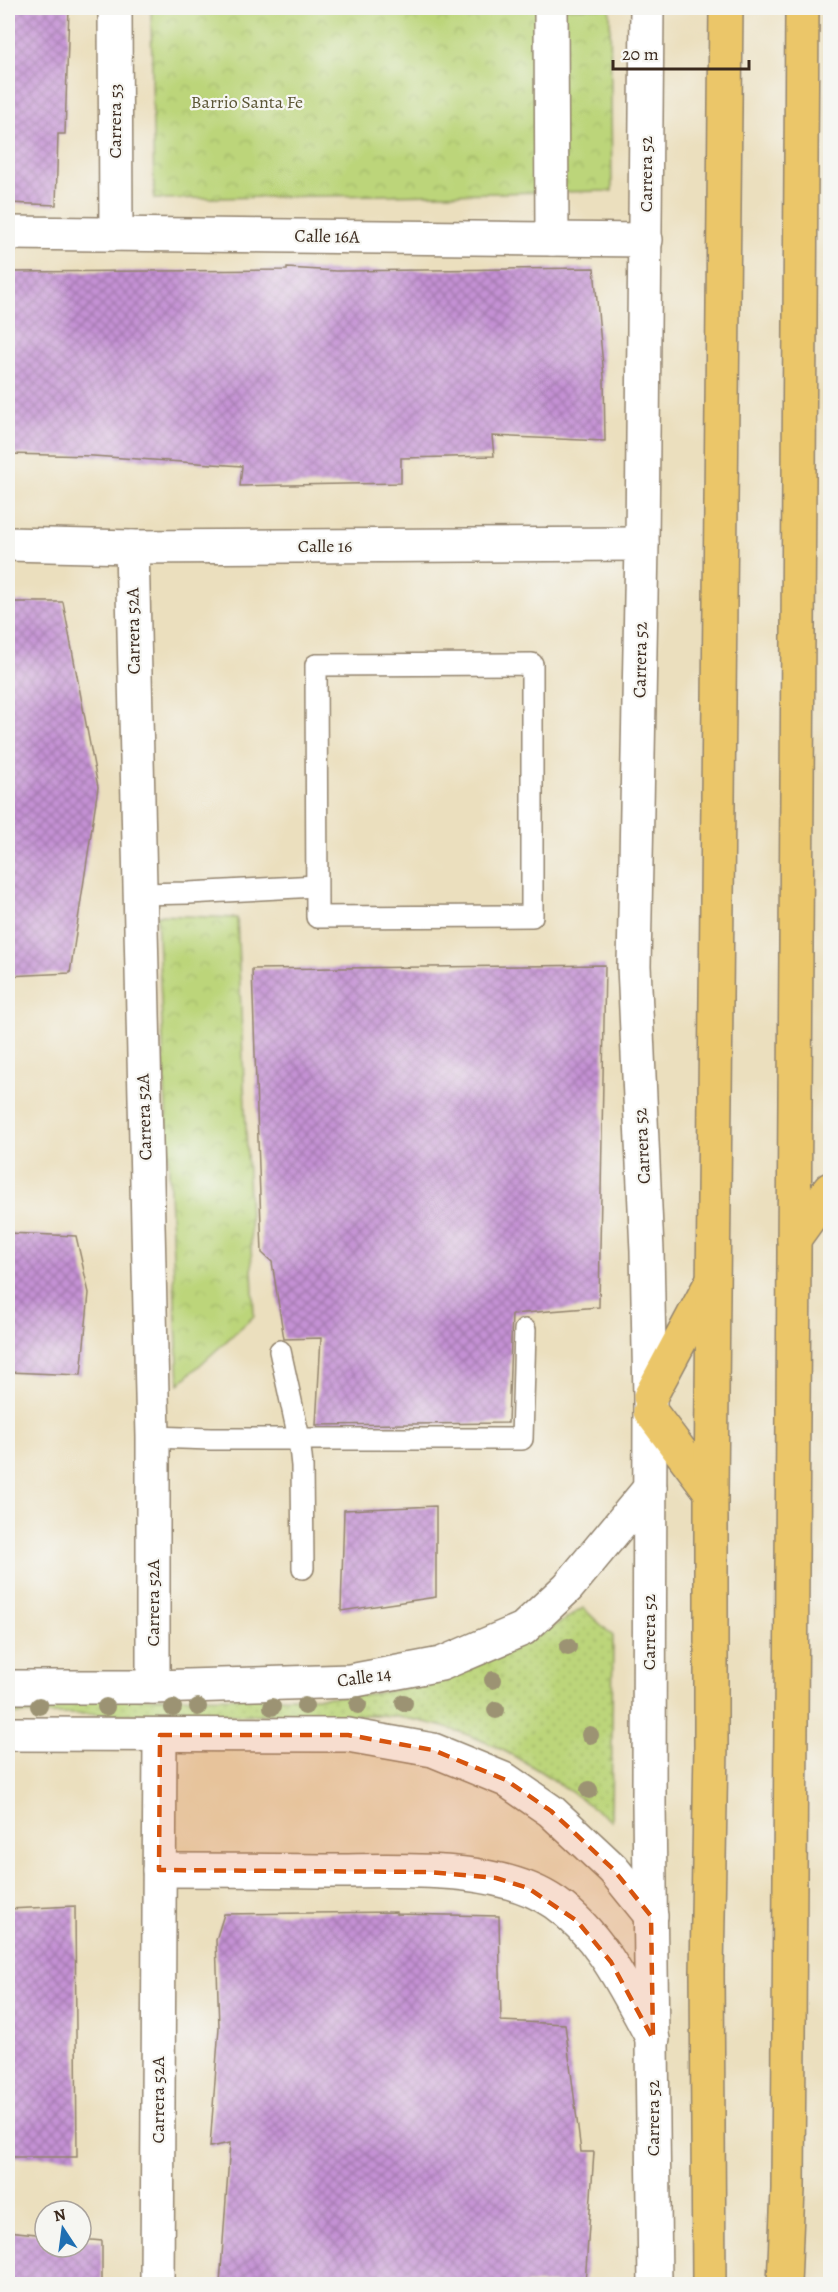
<svg xmlns="http://www.w3.org/2000/svg" width="838" height="2292" font-family="Alegreya,serif">
	<style>
		.grass { fill: url(#grass-dots); stroke: #7c804c; stroke-width: 1.5 }
		.park { fill: url(#park-crowns); stroke: #7c804c; stroke-width: 1.5 }
		.building { fill: url(#building-cross-hatch) }
		.lines { fill: none; stroke-linecap: round; stroke-linejoin: round }
		.service-casing { stroke: #93846e; stroke-width: 24 }
		.minor-casing { stroke: #93846e; stroke-width: 36 }
		.tertiary-casing { stroke: #93846e; stroke-width: 36 }
		.primary-casing { stroke: #93846e; stroke-width: 36 }
		.service { stroke: #fff; stroke-width: 21 }
		.minor { stroke: #fff; stroke-width: 33 }
		.tertiary { stroke: #fff; stroke-width: 33 }
		.primary { stroke: #ebc669; stroke-width: 33 }
		.tree { fill: #9c9373 }
		.marked { fill: #d7540e; fill-opacity: 0.2; stroke: #d7540e; stroke-width: 4.5; stroke-dasharray: 12 8; stroke-linejoin: round }
		.labels { text-anchor: middle; dominant-baseline: central; stroke-width: 4.5; stroke-linejoin: round; paint-order: stroke }
		.park-label { font-size: 18px; fill: #5b5535; stroke: #f6f6f2 }
		.street-label { font-size: 18px; fill: #3b2a1e; stroke: #f6f6f2 }
	</style>
	<defs>
		<pattern id="grass-dots" width="8" height="8" patternUnits="userSpaceOnUse" patternTransform="scale(1.5)"><rect width="8" height="8" fill="#bcd57a"/><path d="M2 2h.1M6 6h.1" fill="none" stroke="#a2b769" stroke-width="1.8" stroke-linecap="round"/></pattern>
		<pattern id="park-crowns" width="20" height="18" patternUnits="userSpaceOnUse" patternTransform="scale(1.5)"><rect width="20" height="18" fill="#bcd57a"/><path d="M2 6a3 3 0 1 1 6 0M12 15a3 3 0 1 1 6 0" fill="none" stroke="#a2b769"/></pattern>
		<pattern id="building-cross-hatch" width="8" height="8" patternUnits="userSpaceOnUse" patternTransform="scale(1.5)"><rect width="8" height="8" fill="#c491d4"/><path d="M0 0l8 8M0 8l8-8" fill="none" stroke="#a077ab"/></pattern>
	</defs>
	<rect width="100%" height="100%" fill="#f6f6f2"/>
	<filter id="ink" filterUnits="userSpaceOnUse"><feTurbulence type="fractalNoise" baseFrequency=".0167" numOctaves="2"/><feDisplacementMap in="SourceGraphic" scale="12" xChannelSelector="R" yChannelSelector="G"/><feConvolveMatrix kernelMatrix="1 2 1 2 8 2 1 2 1" color-interpolation-filters="sRGB"/></filter>
	<filter id="wash" filterUnits="userSpaceOnUse"><feTurbulence type="fractalNoise" baseFrequency=".008" numOctaves="4" result="noise"/><feDisplacementMap in="SourceGraphic" scale="24" xChannelSelector="R" yChannelSelector="G"/><feGaussianBlur stdDeviation="1.35" result="paint"/><feColorMatrix in="noise" values="0 0 0 0 0 0 0 0 0 0 0 0 0 0 0 0 0 1.4 0 .05"/><feComposite in="paint" operator="in"/></filter>
	<g filter="url(#wash)">
		<rect width="100%" height="100%" fill="#ebdfbe"/>
		<path class="grass" d="M583 1608 613 1636 611 1821C537 1766 476 1724 381 1715L8 1714V1699C87 1699 166 1698 245 1697 299 1697 356 1700 409 1687 470 1673 531 1643 583 1608Z"/>
		<g class="park">
			<polygon points="151,8 610,8 612,191 154,199"/>
			<polygon points="157,915 237,918 254,1316 179,1384"/>
		</g>
		<g id="blocks">
			<g class="building">
				<polygon points="8,8 69,8 65,134 58,134 56,205 8,203"/>
				<polygon points="287,268 336,271 594,268 604,377 605,441 492,436 494,456 401,458 401,483 240,486 242,466 93,456 8,454 8,272 287,270"/>
				<polygon points="8,602 63,602 98,787 70,973 8,976"/>
				<polygon points="605,965 599,1307 512,1314 508,1423 316,1425 321,1338 284,1339 272,1262 262,1253 252,969"/>
				<polygon points="8,1233 76,1236 89,1293 81,1375 8,1372"/>
				<polygon points="436,1506 436,1597 341,1611 344,1510"/>
				<polygon points="75,1906 77,2157 8,2157 8,1909"/>
				<polygon points="396,1912 396,1914 499,1916 501,2021 565,2024 581,2152 594,2152 585,2284 220,2284 230,2143 210,2147 219,2027 216,1940 224,1914"/>
				<polygon points="8,2231 45,2235 45,2247 81,2247 81,2239 102,2241 102,2284 8,2284"/>
			</g>
		</g>
	</g>
	<g filter="url(#ink)">
		<use href="#blocks" fill-opacity="0" stroke="#93846e" stroke-width="1.5"/>
		<g class="lines">
			<defs>
				<g id="service">
					<polygon points="532,664 532,916 317,917 316,665"/>
					<polyline points="138,894 189,893 316,886"/>
					<polyline points="280,1351 299,1438 302,1466 303,1568"/>
					<polyline points="153,1437 211,1439 522,1439 525,1330"/>
				</g>
				<g id="minor">
					<polyline points="115,8 116,234"/>
					<polyline points="551,8 552,239"/>
					<polyline points="8,233 646,240"/>
					<polyline points="8,544 132,547 642,544"/>
					<polyline points="132,547 153,1437 153,1687"/>
					<path d="M159 1870C216 1870 272 1870 328 1871 396 1871 498 1863 555 1903 602 1936 626 1990 653 2039"/>
					<polyline points="157,2284 160,1735"/>
				</g>
				<g id="tertiary">
					<polyline points="647,8 642,544 634,966 647,1251 650,1397 649,1805 655,2284"/>
					<polyline points="8,1687 153,1687 350,1681 441,1664 523,1629 568,1587 650,1488"/>
					<polyline points="8,1734 348,1735 433,1750 506,1780 551,1811 613,1869 651,1916"/>
				</g>
				<g id="primary">
					<polyline points="794,1239 830,1189"/>
					<polyline points="650,1397 711,1283"/>
					<polyline points="650,1411 711,1492"/>
					<polyline points="709,2284 707,1972 711,1746 711,1492 726,8"/>
					<polyline points="784,2284 788,2189 802,8"/>
				</g>
			</defs>
			<use href="#service" class="service-casing"/>
			<use href="#minor" class="minor-casing"/>
			<use href="#tertiary" class="tertiary-casing"/>
			<use href="#primary" class="primary-casing"/>
			<use href="#service" class="service"/>
			<use href="#minor" class="minor"/>
			<use href="#tertiary" class="tertiary"/>
			<use href="#primary" class="primary"/>
		</g>
		<g class="tree">
			<circle cx="568" cy="1647" r="9"/>
			<circle cx="493" cy="1680" r="9"/>
			<circle cx="404" cy="1703" r="9"/>
			<circle cx="358" cy="1705" r="9"/>
			<circle cx="39" cy="1706" r="9"/>
			<circle cx="305" cy="1706" r="9"/>
			<circle cx="106" cy="1707" r="9"/>
			<circle cx="198" cy="1707" r="9"/>
			<circle cx="272" cy="1707" r="9"/>
			<circle cx="173" cy="1708" r="9"/>
			<circle cx="496" cy="1710" r="9"/>
			<circle cx="590" cy="1735" r="9"/>
			<circle cx="589" cy="1790" r="9"/>
		</g>
	</g>
	<path class="marked" d="M160 1735H348L433 1750 506 1780 551 1811 613 1869 651 1916 653 2039 611 1962 577 1921 528 1888 496 1878 429 1872 159 1870Z"/>
	<g class="labels">
		<g class="park-label">
			<text x="247" y="102">Barrio Santa Fe</text>
		</g>
		<g class="street-label">
			<text transform="translate(115 121) rotate(-90)">Carrera 53</text>
			<text transform="translate(646 174) rotate(-90)">Carrera 52</text>
			<text transform="translate(327 236) rotate(1)">Calle 16A</text>
			<text x="325" y="546">Calle 16</text>
			<text transform="translate(133 631) rotate(-91)">Carrera 52A</text>
			<text transform="translate(640 660) rotate(-89)">Carrera 52</text>
			<text transform="translate(144 1117) rotate(-92)">Carrera 52A</text>
			<text transform="translate(642 1146) rotate(-93)">Carrera 52</text>
			<text transform="translate(153 1603) rotate(-90)">Carrera 52A</text>
			<text transform="translate(649 1632) rotate(-90)">Carrera 52</text>
			<text transform="translate(364 1677) rotate(-8)">Calle 14</text>
			<text transform="translate(158 2100) rotate(-90)">Carrera 52A</text>
			<text transform="translate(653 2118) rotate(-90)">Carrera 52</text>
		</g>
	</g>
	<rect width="838" height="2292" fill="none" stroke="#f6f6f2" stroke-width="30"/>
	<g transform="translate(63 2229) rotate(347)"><circle r="28" fill="#f6f6f2" stroke="#aba49d" stroke-width="1.5"/>
	<path d="M0-4.5L10 22L0 15L-10 22Z" fill="#1f6fb2"/>
	<text y="-9" font-size="16" font-weight="bold" text-anchor="middle" fill="#3b2a1e">N</text>
	</g>
	<path d="M613 60v9h136v-9" fill="none" stroke="#3b2a1e" stroke-width="3"/>
	<text x="622" y="60" font-size="18" fill="#3b2a1e" stroke="#f6f6f2" stroke-width="4.5" paint-order="stroke">20 m</text>
</svg>
